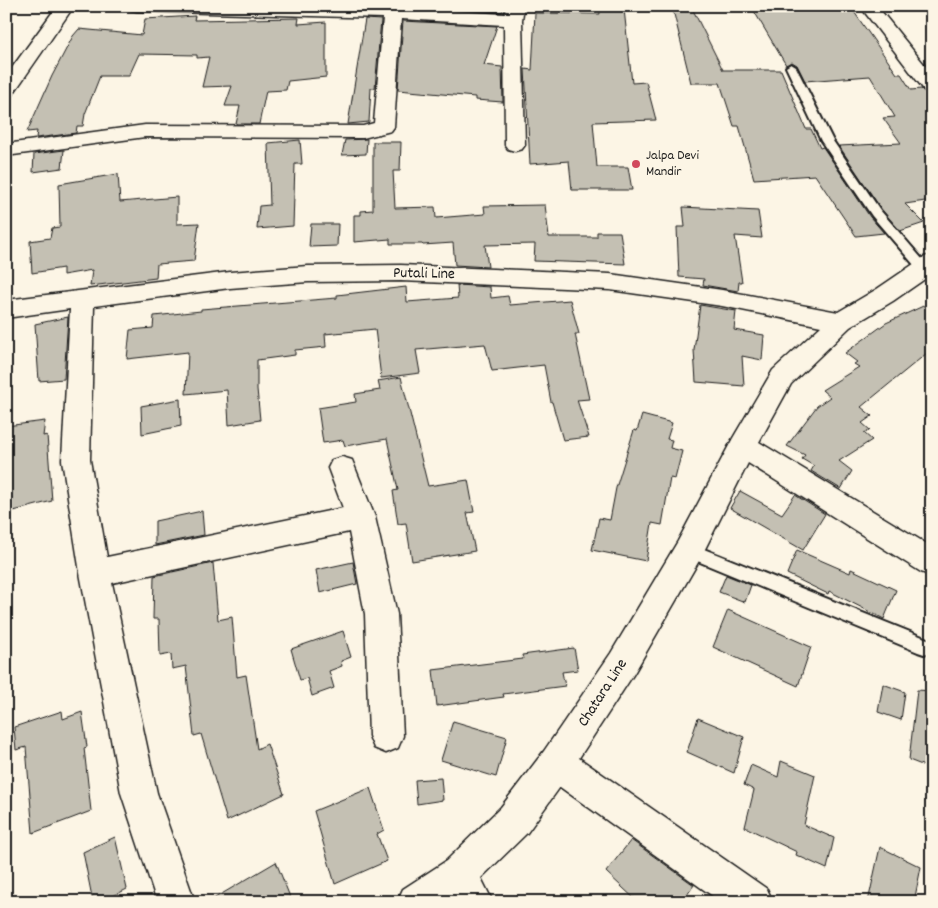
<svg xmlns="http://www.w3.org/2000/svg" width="938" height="908" font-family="Dekko,sans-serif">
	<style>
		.building { fill: #c4c0b3; stroke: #1c1c1c }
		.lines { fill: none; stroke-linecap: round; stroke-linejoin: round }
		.lane-casing { stroke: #1c1c1c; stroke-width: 4 }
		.street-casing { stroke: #1c1c1c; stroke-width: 3 }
		.lane { fill: #fcf5e5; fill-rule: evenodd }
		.street { fill: #fcf5e5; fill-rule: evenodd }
		.poi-dot { fill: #d1495b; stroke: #fcf5e5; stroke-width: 2 }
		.labels { text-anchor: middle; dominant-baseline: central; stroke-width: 4; stroke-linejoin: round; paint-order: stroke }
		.far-poi-label { font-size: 14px; fill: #1c1c1c; stroke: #fcf5e5; text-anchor: start }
		.street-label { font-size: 16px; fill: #1c1c1c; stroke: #fcf5e5 }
	</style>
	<rect width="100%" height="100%" fill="#fcf5e5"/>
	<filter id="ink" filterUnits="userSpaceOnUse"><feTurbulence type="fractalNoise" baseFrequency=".02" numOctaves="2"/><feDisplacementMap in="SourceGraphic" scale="10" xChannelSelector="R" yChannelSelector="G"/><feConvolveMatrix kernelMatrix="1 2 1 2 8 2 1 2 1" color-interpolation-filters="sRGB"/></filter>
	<g filter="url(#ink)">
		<g class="building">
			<polygon points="404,6 504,6 502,12"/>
			<polygon points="672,6 691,6 723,70 781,70 806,129 811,129 820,148 823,147 870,217 884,233 856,236 815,175 754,179 739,126 734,126 720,83 691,83"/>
			<polygon points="751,6 850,6 897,74 901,74 911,90 921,89 926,93 932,101 932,200 905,204 924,223 900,231 881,209 839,146 901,143 883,118 895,117 870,76 805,81 797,65 792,62 786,65"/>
			<polygon points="599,8 624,9 632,83 646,82 656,120 593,122 597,167 628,167 632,190 572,190 569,161 530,164 525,69 532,70 535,13 600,14"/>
			<polygon points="195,16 194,20 299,18 298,24 326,22 326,77 288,81 286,90 266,91 259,124 236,124 240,106 225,106 232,86 202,87 209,57 197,58 197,55 139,54 129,76 100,76 85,114 83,126 77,126 76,133 36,138 37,131 27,132 52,76 73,36 79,29 142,35 145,19"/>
			<polygon points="365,19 381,20 375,88 371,88 369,122 348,124"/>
			<polygon points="403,21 497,26 484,65 502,67 503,102 475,100 475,97 398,90"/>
			<polygon points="367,139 366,154 342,155 345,140"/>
			<polygon points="300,140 302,164 295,164 293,226 257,229 259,206 270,205 268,143"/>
			<polygon points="373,142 401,142 400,171 393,171 395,208 435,207 436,218 485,214 484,206 545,205 549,237 597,237 597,232 620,232 625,264 534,261 535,244 485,245 488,267 455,265 453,243 423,245 422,244 390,244 390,239 354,242 354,215 361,215 361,211 373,210"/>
			<polygon points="64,150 62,168 33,172 34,154"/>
			<polygon points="118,174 120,202 177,197 177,224 199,223 194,261 157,264 156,278 90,286 92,270 63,275 63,268 32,273 30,241 50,238 52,228 60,227 59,184"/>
			<polygon points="683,207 758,211 762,238 735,236 742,282 739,282 738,291 703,285 704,279 679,277 677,227 685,227"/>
			<polygon points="311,224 338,224 337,246 309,247"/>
			<polygon points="457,285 490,287 491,298 508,296 510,305 570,300 579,334 575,334 589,399 577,400 589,437 563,440 552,402 551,402 544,365 492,371 485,344 416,350 420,373 381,378 375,329 325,334 326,347 295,350 295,355 257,360 257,389 260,420 229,425 227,390 186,394 188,352 127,359 130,330 153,328 154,316 201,311 201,309 337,298 337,295 406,287 407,302 458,298"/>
			<polygon points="932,302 932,349 861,407 872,416 862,423 870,430 864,433 872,440 839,461 852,471 841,489 811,471 814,466 802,459 805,455 787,446 817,406 830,397 822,390 859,367 854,364 857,362 845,353 886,323"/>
			<polygon points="700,305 736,311 734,330 764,335 762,360 742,356 744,386 696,382 694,350"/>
			<polygon points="68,317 64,379 39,381 35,324"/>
			<polygon points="401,377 428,486 468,480 474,512 467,513 475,551 412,561 406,523 398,524 393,491 398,490 387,439 345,446 343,440 323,443 318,408 356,402 355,394 380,390 378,381"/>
			<polygon points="180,399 181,426 142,434 141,406"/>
			<polygon points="642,415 672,423 667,439 672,440 670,448 682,451 675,479 670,478 662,525 652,523 646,561 592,550 599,518 610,520 616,488 634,430 637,431"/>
			<polygon points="45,421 43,436 47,435 52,501 6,513 6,426"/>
			<polygon points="740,491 782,514 795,495 825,514 803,550 730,508"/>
			<polygon points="202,511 204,535 155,545 155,521"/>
			<polygon points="797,550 850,573 851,569 896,590 884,619 829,591 828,594 787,574"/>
			<polygon points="353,562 357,584 320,593 316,570"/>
			<polygon points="213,563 218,620 232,617 237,677 246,675 257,749 267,744 284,794 227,821 201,734 194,736 186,666 172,669 171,654 160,656 159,619 153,619 154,576"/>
			<polygon points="726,575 751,585 745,602 719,592"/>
			<polygon points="728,610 811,647 798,686 713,647"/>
			<polygon points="343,631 351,657 341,661 342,666 329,671 334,688 312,696 307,678 300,680 291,649"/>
			<polygon points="574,648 578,670 562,672 565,686 503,694 504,697 437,706 433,670 523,659 522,655"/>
			<polygon points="883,684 905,692 901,720 878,712"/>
			<polygon points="917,690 932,691 932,769 909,760"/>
			<polygon points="62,711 63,719 82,712 87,747 84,748 91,811 33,833 26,747 16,750 14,727"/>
			<polygon points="698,718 744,737 734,773 687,752"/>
			<polygon points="453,721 507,737 496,777 441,760"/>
			<polygon points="781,761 815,775 804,825 834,838 827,869 796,855 797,852 745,827 754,790 744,785 751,765 778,777"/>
			<polygon points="441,778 443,800 417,804 415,780"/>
			<polygon points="370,788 384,830 377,834 387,861 335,884 314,811"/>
			<polygon points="115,837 127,889 101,902 93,902 83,852"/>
			<polygon points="631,840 694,885 682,902 638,902 606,872"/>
			<polygon points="880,847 921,867 914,902 868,902"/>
			<polygon points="276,862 292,902 208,902"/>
		</g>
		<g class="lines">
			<defs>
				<g id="lane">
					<polygon points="791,64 796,67 833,141 880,210 929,267 931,270 929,273 921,273 872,216 821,141 786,67"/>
					<polygon points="689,543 930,640 932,644 930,652 924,654 918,652 683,555 681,550 683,545"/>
				</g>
				<g id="street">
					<polygon points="57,6 74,6 13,94 6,96 6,76"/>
					<polygon points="129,6 402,6 401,8 505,14 506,6 524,6 522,20 525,145 522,149 515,151 508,149 505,145 504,25 401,19 394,127 391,131 363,138 145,137 6,156 6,144 145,125 363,126 374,123 383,18 137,11 131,10"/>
					<polygon points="860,6 877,6 932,74 932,93 925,91"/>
					<polygon points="932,255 932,274 893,301 850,327 791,384 759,442 932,547 932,576 921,572 748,463 700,559 633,675 579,758 767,889 773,902 721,902 560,787 527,833 481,878 493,902 453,902 453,900 450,902 397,902 403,889 446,861 501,807 544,751 611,653 678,541 733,438 773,370 821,326 722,306 610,290 401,281 308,282 230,288 94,306 90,460 107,557 343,508 328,468 332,460 342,457 352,460 375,517 397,614 403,736 398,748 386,753 374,748 369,736 365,614 349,532 112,583 157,793 195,902 157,902 121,793 80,573 62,460 70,309 6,318 6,300 230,272 308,266 401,265 610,274 722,290 838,312 877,289 924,257"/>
				</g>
			</defs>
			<use href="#lane" class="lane-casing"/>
			<use href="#street" class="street-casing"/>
			<use href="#lane" class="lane"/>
			<use href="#street" class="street"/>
		</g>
	</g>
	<circle class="poi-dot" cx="636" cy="164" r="5"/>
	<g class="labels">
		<g class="far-poi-label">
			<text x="646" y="156">Jalpa Devi<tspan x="646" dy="16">Mandir</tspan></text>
		</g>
		<g class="street-label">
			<text transform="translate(424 274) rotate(1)">Putali Line</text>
			<text transform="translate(603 693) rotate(-57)">Chatara Line</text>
		</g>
	</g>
	<rect width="938" height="908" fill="none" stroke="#fcf5e5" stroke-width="25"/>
	<rect x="12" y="12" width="913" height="883" fill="none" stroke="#1c1c1c" stroke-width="2" filter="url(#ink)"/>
</svg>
